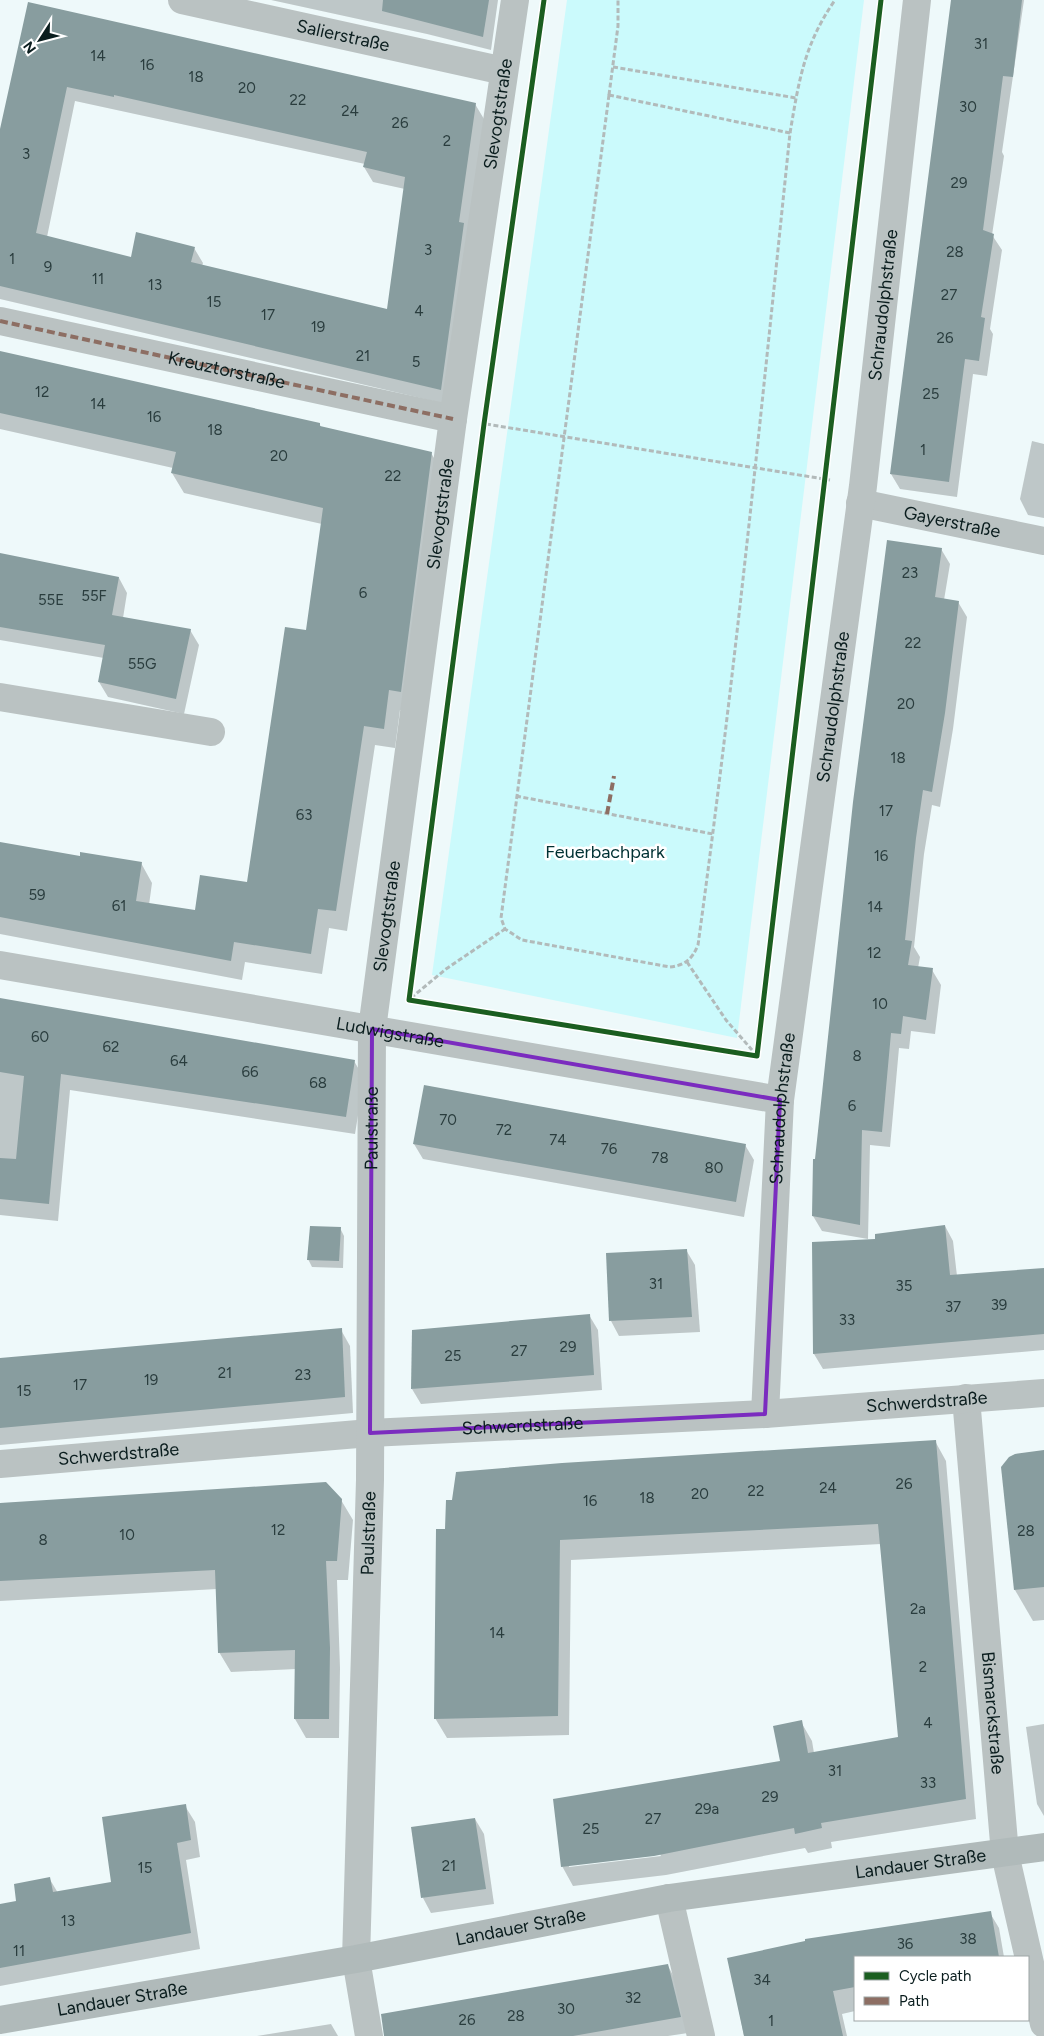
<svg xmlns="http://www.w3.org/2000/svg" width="1044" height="2036" font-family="Figtree,sans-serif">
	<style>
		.green { fill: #cbfafc }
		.shadow { fill: #0003; fill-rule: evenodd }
		.building { fill: #889d9f; fill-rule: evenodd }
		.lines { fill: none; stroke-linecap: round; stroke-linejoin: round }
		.path { stroke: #b2baba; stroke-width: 3; stroke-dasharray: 5 2.5; stroke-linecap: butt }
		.minor { stroke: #bac2c2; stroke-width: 28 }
		.major { stroke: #b0baba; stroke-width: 28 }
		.quiet { stroke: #8d6e63; stroke-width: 4; stroke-dasharray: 8 4; stroke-linecap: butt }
		.cycleway-casing { stroke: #fff; stroke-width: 8 }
		.cycleway { stroke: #1b5e20; stroke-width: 5 }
		.marked { fill: none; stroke: #7b2cbf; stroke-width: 4; stroke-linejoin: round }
		.labels { text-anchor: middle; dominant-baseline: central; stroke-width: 5; stroke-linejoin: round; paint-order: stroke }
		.number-label { font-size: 15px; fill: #2a3d3e }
		.street-label { font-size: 18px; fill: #0a1d1e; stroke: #fff }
		.park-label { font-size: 18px; fill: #003133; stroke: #fff }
	</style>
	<rect width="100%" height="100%" fill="#eef9fa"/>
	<polygon class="green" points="567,0 864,0 737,1038 432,975"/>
	<g class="shadow">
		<polygon points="271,0 498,0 491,50 427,34"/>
		<polygon points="952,0 1024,0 1002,152 1004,156 992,235 1002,250 990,329 993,334 987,376 973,374 957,497 900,489 891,474"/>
		<path d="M29 3 475 104 484 119 450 405 0 299V135ZM75 101 365 164 364 167 373 182 405 189 388 310 202 266 203 263 194 248 131 258 47 237Z"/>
		<polygon points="0,353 320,425 321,427 431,453 443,473 412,711 400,710 395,748 375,745 347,931 329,928 322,974 245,962 242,980 0,934 0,843 81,857 141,863 152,883 149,905 196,912 248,884 308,632 322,524 184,493 172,473 173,468 0,429"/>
		<polygon points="1032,441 1044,444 1044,518 1028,515 1020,499"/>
		<polygon points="941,549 950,564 944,600 958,602 967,617 953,729 940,807 932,805 924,854 914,947 920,957 918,968 932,970 941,985 935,1034 911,1031 909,1049 899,1048 890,1147 870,1145 868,1239 822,1231 813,1216 817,1160"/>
		<polygon points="0,554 119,578 127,593 123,618 190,630 199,645 184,714 108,697 99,682 104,658 0,640"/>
		<polygon points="0,999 354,1061 364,1078 355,1134 70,1090 58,1221 0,1215"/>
		<polygon points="414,1144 745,1145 754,1160 744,1217 423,1159"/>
		<polygon points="945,1226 953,1241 957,1276 1044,1269 1044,1350 823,1369 814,1354 813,1244 876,1241"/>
		<polygon points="340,1228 344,1236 343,1268 312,1267 308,1259"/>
		<polygon points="686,1250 695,1265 700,1332 619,1336 611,1321"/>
		<polygon points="589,1315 598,1330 602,1390 421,1404 412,1389"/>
		<polygon points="341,1330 350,1346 353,1413 0,1445 0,1359"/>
		<path d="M935 1441 946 1461 976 1819 831 1842 832 1848 808 1853 805 1848 666 1875 573 1886 562 1866 782 1762 801 1722 812 1741 814 1753 900 1738 881 1544 571 1560 569 1735 447 1738 435 1718 446 1530ZM660 1854 661 1856 569 1867V1864Z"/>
		<polygon points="1044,1451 1044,1620 1033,1621 1015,1590"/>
		<polygon points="341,1500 353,1520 348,1580 337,1580 340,1668 339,1738 306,1738 295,1719 296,1669 231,1672 219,1652 217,1589 0,1601 0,1503"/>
		<polygon points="1044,1724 1044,1816 1037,1804 1026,1727"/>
		<polygon points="185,1806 195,1822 200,1857 186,1860 200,1949 0,1986 0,1905 17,1902 49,1878 58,1893 113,1883"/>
		<polygon points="475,1819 484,1834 494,1904 431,1913 423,1898"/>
		<polygon points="990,1913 999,1928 1004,1957 855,1957 855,2011 842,2014 847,2036 744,2036 729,1959"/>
		<polygon points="668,1966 676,1981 688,2033 668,2036 404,2036"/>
		<polygon points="331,2024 338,2036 257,2036"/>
	</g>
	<g class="building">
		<polygon points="383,0 489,0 483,37 382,11"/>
		<polygon points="951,0 1022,0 1013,77 1003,76 983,230 994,234 981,317 985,318 979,361 965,359 949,482 890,474"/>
		<path d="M28 2 476 103 459 222 464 223 441 390 0 286V129ZM67 87 114 97V95L367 152 363 167 405 177 387 309 191 262 195 247 136 232 131 257 36 233Z"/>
		<polygon points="0,351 320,423 320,426 432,452 401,692 389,690 384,729 364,726 336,911 318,909 311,954 234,942 231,961 0,917 0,842 80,856 80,852 142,862 136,901 195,910 200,875 247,882 285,627 306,630 323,508 171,473 176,452 0,413"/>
		<polygon points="887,540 942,548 935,597 959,601 945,713 932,792 923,790 916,838 905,940 912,941 908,965 933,968 926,1020 903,1016 901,1034 891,1033 882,1132 862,1130 860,1225 812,1216 813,1159 815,1159 853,802"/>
		<polygon points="0,553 119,577 112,615 191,629 176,699 98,682 105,645 0,627"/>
		<polygon points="0,998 355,1060 346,1117 61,1074 49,1204 0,1199 0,1158 16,1159 24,1076 0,1072"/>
		<polygon points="424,1085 746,1144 736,1202 413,1144"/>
		<polygon points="945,1225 950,1275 1044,1268 1044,1334 813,1354 812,1242 875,1239 875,1234"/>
		<polygon points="310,1226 341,1227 339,1261 307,1260"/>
		<polygon points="687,1249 692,1317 609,1321 606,1253"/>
		<polygon points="590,1314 594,1375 411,1389 412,1330"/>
		<polygon points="342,1328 345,1397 0,1428 0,1358"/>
		<polygon points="936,1440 966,1799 821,1823 822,1828 795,1834 794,1828 654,1856 561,1867 553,1799 780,1761 773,1726 802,1720 808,1753 898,1737 878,1524 560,1540 558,1716 434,1719 436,1529 445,1529 446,1500 452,1500 456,1472 562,1463"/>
		<polygon points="1044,1450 1044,1587 1014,1590 1001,1467 1009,1457 1015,1454"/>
		<polygon points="326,1482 342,1499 337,1561 326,1561 330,1648 329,1719 294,1719 295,1650 218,1653 215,1570 0,1581 0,1503"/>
		<polygon points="186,1804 191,1840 177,1843 191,1933 0,1968 0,1904 16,1901 14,1884 50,1877 53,1892 111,1882 102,1817"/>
		<polygon points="475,1818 486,1889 421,1898 411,1827"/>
		<polygon points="991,1911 999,1957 855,1957 855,1987 833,1991 843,2036 744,2036 727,1958 805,1941 805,1939"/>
		<polygon points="668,1964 681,2017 573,2036 384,2036 381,2014"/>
	</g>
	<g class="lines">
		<g class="path">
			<polyline points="613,67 796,98"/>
			<path d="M609 95 790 133C762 404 735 675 698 945 692 959 686 965 670 967L522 940 505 929 501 918Z"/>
			<polyline points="609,95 618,26 618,0"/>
			<path d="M790 133C799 80 804 45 835 0"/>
			<polyline points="486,424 830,480"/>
			<polyline points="516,796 713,834"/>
			<polyline points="687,962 726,1020 752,1050"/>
			<polyline points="411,998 446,969 505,929"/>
		</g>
		<g class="minor">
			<path id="s1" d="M182 0 504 71"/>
			<polyline points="0,321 453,419"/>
			<path id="s2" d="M860 503 1044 541"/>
			<polyline points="0,697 211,732"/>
			<path id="s3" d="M0 965 780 1100"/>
			<path id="s4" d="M966 1398 1005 1854 1044 2024"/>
			<path id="s5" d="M765 1414 780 1100 863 486 917 0"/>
			<path id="s6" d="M0 1464 370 1433 765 1414 1044 1393"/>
			<polyline points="669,1898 701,2036"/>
			<path id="s7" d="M369 2036 356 1959 370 1480 372 1029 453 419 515 0"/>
		</g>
		<path class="major" id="s8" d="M0 2020 356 1959 669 1898 1044 1847"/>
		<g class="quiet">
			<path id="s9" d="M0 321 453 419"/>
			<polyline points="607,814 614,776"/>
		</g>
		<defs>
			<polyline id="cycleway" points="544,0 484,424 409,1000 757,1056 881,0"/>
		</defs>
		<use href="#cycleway" class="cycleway-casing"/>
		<use href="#cycleway" class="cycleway"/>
	</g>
	<path class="marked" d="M372 1029 780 1100 765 1414 370 1433Z"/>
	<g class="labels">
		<g class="number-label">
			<text x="981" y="44">31</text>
			<text x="98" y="56">14</text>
			<text x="147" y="65">16</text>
			<text x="196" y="77">18</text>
			<text x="247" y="88">20</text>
			<text x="298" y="100">22</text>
			<text x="968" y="107">30</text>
			<text x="350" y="111">24</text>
			<text x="400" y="123">26</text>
			<text x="447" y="141">2</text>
			<text x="26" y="154">3</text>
			<text x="959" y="183">29</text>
			<text x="428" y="250">3</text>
			<text x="955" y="252">28</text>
			<text x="12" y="259">1</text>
			<text x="48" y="267">9</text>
			<text x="98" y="279">11</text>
			<text x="155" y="285">13</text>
			<text x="949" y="295">27</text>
			<text x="214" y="302">15</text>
			<text x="419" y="311">4</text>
			<text x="268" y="315">17</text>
			<text x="318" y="327">19</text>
			<text x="945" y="338">26</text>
			<text x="363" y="356">21</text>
			<text x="416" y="362">5</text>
			<text x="42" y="392">12</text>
			<text x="931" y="394">25</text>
			<text x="98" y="404">14</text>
			<text x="154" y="417">16</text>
			<text x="215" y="430">18</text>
			<text x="923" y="450">1</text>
			<text x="279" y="456">20</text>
			<text x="393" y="476">22</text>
			<text x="910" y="573">23</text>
			<text x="363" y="593">6</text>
			<text x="94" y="596">55F</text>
			<text x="51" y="600">55E</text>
			<text x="913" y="643">22</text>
			<text x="142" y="664">55G</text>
			<text x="906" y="704">20</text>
			<text x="898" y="758">18</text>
			<text x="886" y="811">17</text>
			<text x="304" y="815">63</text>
			<text x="881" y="856">16</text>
			<text x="37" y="895">59</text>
			<text x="119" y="906">61</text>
			<text x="875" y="907">14</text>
			<text x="874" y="953">12</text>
			<text x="880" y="1004">10</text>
			<text x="40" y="1037">60</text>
			<text x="111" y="1047">62</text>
			<text x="857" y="1056">8</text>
			<text x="179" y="1061">64</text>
			<text x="250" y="1072">66</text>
			<text x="318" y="1083">68</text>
			<text x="852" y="1106">6</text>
			<text x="448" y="1120">70</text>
			<text x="504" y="1130">72</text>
			<text x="558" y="1140">74</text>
			<text x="609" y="1149">76</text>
			<text x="660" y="1158">78</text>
			<text x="714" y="1168">80</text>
			<text x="656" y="1284">31</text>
			<text x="904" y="1286">35</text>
			<text x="999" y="1305">39</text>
			<text x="953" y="1307">37</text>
			<text x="847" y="1320">33</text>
			<text x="568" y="1347">29</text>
			<text x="519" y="1351">27</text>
			<text x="453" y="1356">25</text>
			<text x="225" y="1373">21</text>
			<text x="303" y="1375">23</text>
			<text x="151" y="1380">19</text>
			<text x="80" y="1385">17</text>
			<text x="24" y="1391">15</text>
			<text x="904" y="1484">26</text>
			<text x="828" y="1488">24</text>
			<text x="756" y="1491">22</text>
			<text x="700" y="1494">20</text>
			<text x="647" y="1498">18</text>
			<text x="590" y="1501">16</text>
			<text x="278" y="1530">12</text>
			<text x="1026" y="1531">28</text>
			<text x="127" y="1535">10</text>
			<text x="43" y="1540">8</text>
			<text x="918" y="1609">2a</text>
			<text x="497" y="1633">14</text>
			<text x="923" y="1667">2</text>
			<text x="928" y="1723">4</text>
			<text x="835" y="1771">31</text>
			<text x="928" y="1783">33</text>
			<text x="770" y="1797">29</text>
			<text x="707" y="1809">29a</text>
			<text x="653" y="1819">27</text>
			<text x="591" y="1829">25</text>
			<text x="449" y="1866">21</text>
			<text x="145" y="1868">15</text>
			<text x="68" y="1921">13</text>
			<text x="968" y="1939">38</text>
			<text x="905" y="1944">36</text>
			<text x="19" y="1951">11</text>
			<text x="762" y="1980">34</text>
			<text x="633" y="1998">32</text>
			<text x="566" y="2009">30</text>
			<text x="516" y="2016">28</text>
			<text x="467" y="2020">26</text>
			<text x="771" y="2021">1</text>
		</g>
		<g class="street-label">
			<text stroke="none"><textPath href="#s1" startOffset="165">Salierstraße</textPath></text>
			<text stroke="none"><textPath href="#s7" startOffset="1932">Slevogtstraße</textPath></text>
			<text stroke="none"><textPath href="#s5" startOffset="1116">Schraudolphstraße</textPath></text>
			<text stroke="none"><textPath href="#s9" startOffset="232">Kreuztorstraße</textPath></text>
			<text stroke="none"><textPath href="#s7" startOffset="1528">Slevogtstraße</textPath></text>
			<text stroke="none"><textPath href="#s2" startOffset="94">Gayerstraße</textPath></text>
			<text stroke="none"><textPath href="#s5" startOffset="711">Schraudolphstraße</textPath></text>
			<text stroke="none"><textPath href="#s7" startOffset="1122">Slevogtstraße</textPath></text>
			<text stroke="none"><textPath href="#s3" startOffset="396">Ludwigstraße</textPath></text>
			<text stroke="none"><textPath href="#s5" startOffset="306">Schraudolphstraße</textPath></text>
			<text stroke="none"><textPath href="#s7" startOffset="909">Paulstraße</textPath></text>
			<text stroke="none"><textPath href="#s6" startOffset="929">Schwerdstraße</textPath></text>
			<text stroke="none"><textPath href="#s6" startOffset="524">Schwerdstraße</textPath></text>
			<text stroke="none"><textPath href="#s6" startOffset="119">Schwerdstraße</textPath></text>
			<text stroke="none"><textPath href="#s7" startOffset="504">Paulstraße</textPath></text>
			<text stroke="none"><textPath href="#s4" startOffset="316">Bismarckstraße</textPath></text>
			<text stroke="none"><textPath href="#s8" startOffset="934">Landauer Straße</textPath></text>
			<text stroke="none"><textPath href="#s8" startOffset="529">Landauer Straße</textPath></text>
			<text stroke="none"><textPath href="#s8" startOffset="124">Landauer Straße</textPath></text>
		</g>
		<g class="park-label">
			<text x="605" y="852">Feuerbachpark</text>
		</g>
	</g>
	<rect x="854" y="1956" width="175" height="65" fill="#ffffff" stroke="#9da5a5"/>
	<rect x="864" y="1972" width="25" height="8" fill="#1b5e20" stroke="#9da5a5"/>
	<text x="899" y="1981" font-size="15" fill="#0a1d1e">Cycle path</text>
	<rect x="864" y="1997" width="25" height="8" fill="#8d6e63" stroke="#9da5a5"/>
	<text x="899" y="2006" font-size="15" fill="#0a1d1e">Path</text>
	<g transform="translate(40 40) rotate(234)" stroke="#ffffff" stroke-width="4" paint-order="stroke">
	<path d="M0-4L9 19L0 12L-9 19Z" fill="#0a1d1e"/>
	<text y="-8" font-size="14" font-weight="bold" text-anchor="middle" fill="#0a1d1e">N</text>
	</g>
</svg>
